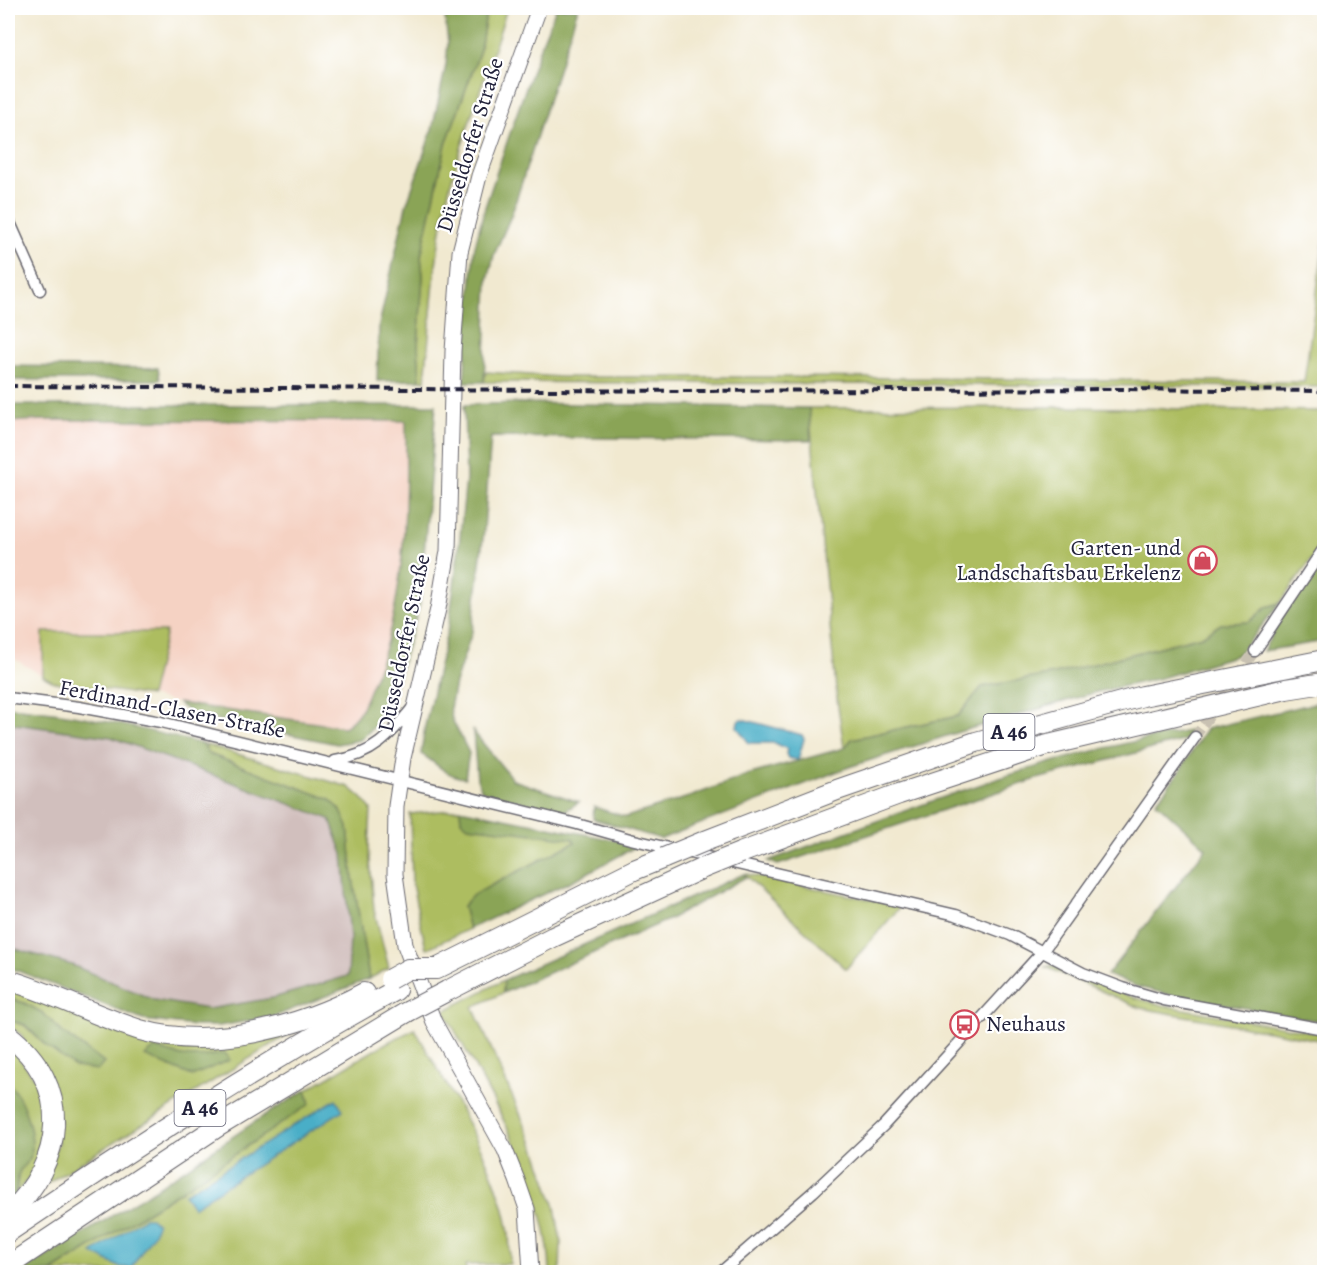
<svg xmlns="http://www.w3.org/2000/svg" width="1332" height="1280" font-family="Alegreya,serif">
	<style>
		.built { fill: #f5d2c3 }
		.industrial { fill: #d1bfbd }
		.green { fill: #adbd60; stroke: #68704e; stroke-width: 1.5 }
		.forest { fill: #8aa456; stroke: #566348; stroke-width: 1.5 }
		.water { fill: #48aec7; stroke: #356881; stroke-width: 1.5 }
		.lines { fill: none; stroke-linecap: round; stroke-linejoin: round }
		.street-tunnel { stroke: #c8c1b2; stroke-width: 10; stroke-dasharray: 10 5; stroke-linecap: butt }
		.street-casing { stroke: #6a686f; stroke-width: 13 }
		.secondary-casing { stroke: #6a686f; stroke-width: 17 }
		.highway-casing { stroke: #6a686f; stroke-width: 22 }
		.street { stroke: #fff; stroke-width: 10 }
		.secondary { stroke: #fff; stroke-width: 15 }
		.highway { stroke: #fff; stroke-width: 20 }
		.rail { stroke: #22223b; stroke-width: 4; stroke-dasharray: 9 4.5; stroke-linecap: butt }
		.highway-bridge-casing { stroke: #6a686f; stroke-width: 22; stroke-linecap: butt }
		.highway-bridge { stroke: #fff; stroke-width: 20 }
		.labels { text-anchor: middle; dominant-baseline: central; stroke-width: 4.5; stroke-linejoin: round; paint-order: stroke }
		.shield { fill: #fff; stroke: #646476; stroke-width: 1.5 }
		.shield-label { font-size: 21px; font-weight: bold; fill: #22223b }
		.street-label { font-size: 22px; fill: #22223b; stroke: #fff }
		.poi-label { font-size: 22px; fill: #22223b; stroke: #fff; text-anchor: end }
	</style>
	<rect width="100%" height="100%" fill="#fff"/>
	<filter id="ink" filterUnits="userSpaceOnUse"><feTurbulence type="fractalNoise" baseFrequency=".0167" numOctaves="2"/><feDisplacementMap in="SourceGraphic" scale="12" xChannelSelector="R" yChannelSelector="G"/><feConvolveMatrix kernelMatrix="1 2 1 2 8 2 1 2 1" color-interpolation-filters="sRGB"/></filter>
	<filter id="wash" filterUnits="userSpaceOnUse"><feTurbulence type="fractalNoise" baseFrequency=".008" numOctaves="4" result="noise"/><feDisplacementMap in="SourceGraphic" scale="24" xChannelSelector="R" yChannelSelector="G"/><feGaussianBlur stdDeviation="1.35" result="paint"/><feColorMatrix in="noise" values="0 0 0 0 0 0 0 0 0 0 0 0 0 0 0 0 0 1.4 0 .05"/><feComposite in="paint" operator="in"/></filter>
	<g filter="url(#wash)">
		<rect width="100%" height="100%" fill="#f1e9d0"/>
		<polygon class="built" points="43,420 406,421 403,547 396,602 383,659 357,719 344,727 177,703 150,696 166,632 44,632 43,676 8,655 8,422"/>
		<polygon class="industrial" points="8,723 111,737 330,819 343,854 350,939 349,976 273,998 208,1009 154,1000 72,965 8,947"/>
		<g class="green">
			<path d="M487 8H504L506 11C488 73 463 132 448 194 434 256 431 318 425 381L420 380 418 345 423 276 421 256 446 144 480 50Z"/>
			<polygon points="1324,241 1324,387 484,382 486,372 560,377 797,377 1304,382"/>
			<polygon points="1062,407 1324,411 1324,542 1280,603 1267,607 1249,622 1221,624 1202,636 1055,674 982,687 958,716 852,739 844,748 837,699 809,408"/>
			<polygon points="43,632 166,632 150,696 54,682 43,676"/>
			<polygon points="203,744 349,787 362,798 371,809 369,847 374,910 389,968 369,979 353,878 348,827 328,799 209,754"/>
			<polygon points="460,809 461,820 573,839 575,842 490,886 463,906 469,929 426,949 412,884 410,814"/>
			<polygon points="744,874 747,874 901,906 846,969"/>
			<polygon points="1053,965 1132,997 1167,1006 1324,1034 1324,1041 1140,1008 1046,967"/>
			<path d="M504 980 503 993 473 1007 536 1150 555 1207 561 1242 560 1272H550C548 1184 486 1088 444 1011Z"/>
			<polygon points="8,985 156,1040 302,1026 38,1189 58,1143 22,1035 8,1026 8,1020 24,1025 46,1046 99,1059 63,1033 43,1013 24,1003 8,998"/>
			<path d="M415 1029C447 1087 497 1163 508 1228 510 1240 510 1252 510 1264L465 1265 467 1272H51L179 1192 309 1099 306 1090 388 1042Z"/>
			<polygon points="8,1043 40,1085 47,1112 39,1166 16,1193 19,1171 30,1158 11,1086 8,1083"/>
		</g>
		<g class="forest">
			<polygon points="442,8 487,8 480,50 446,144 421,256 423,276 418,345 420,380 377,381 379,325 406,206 432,130 446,65 448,43 445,17"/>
			<polygon points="556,8 578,8 511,216 494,255 488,280 484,382 464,382 474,250 484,210 509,136 540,47"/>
			<polygon points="8,366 158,368 160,380 8,380"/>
			<path d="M519 403 809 408 811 440 491 437 484 530 472 632 455 683 450 708 452 719 469 753 465 778C446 777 436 762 421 754L425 726 449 623 459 546 466 479 464 405Z"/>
			<path d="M436 405 420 604 396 684 378 723 360 740 337 744 194 715 177 703 344 727C361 716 363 705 371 686 407 605 406 508 406 421L43 420 8 422V405Z"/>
			<polygon points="1324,558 1324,641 1263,651 1291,601"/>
			<polygon points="1280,603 1252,638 1237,655 1161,678 1097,692 959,732 849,767 661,839 593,819 594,807 626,817 692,796 747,775 844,748 852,739 958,716 982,687 1055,674 1202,636 1221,624 1249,622 1267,607"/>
			<polygon points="1324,701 1324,1022 1171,995 1138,987 1107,975 1206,848 1156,802 1179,772 1206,729"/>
			<path d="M8 707C74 712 139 728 203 744L209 754 329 799 340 809 348 827 353 878 369 979 273 1017 219 1026H195L143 1020 8 967V947L72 965 154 1000 208 1009 273 998 348 976 350 939 343 854 330 819 111 737 8 723Z"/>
			<polygon points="473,731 513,780 579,802 562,813 482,791 477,779"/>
			<path d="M1190 731 1185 740 1037 779 778 865 768 861C906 811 1044 754 1190 731Z"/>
			<polygon points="460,809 639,845 580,877 469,929 463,906 473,895 575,842 573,839 468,826 461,820"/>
			<polygon points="744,874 746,877 670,919 503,993 504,980"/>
			<polygon points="8,998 24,1003 43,1013 63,1033 104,1063 98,1070 75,1067 46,1046 25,1025 8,1020"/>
			<path d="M155 1048C184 1059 195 1059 225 1053L230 1060 192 1076 145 1056Z"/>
			<path d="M8 1083C23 1096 37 1138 30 1158 27 1163 21 1167 19 1173 14 1187 20 1190 8 1202Z"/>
			<polygon points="306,1090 310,1104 179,1192 51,1272 21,1272 152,1191 262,1117"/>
		</g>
		<g class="water">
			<polygon points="742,719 802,735 804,739 798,760 788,758 786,754 787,749 775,743 749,743 737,727 738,721"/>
			<polygon points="336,1099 343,1110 193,1207 184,1194"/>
			<polygon points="144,1218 151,1218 157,1224 154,1233 131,1268 119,1267 92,1253"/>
		</g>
	</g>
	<g filter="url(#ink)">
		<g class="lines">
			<polyline class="street-tunnel" points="1195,737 1255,651"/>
			<defs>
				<g id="street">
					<polyline points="8,218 40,290"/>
					<polyline points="1255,651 1324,548"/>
					<polyline points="8,698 79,707 161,722 577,824 630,839 956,915 1010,935 1083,973 1123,988 1164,1000 1324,1029"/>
					<path d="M335 761C373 755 390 736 413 707"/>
					<polyline points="721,1272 813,1192 884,1125 1042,952 1195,737"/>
				</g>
				<polyline id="secondary" points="531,1272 527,1209 517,1180 505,1150 434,1022 405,945 395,874 396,806 403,758 438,609 448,551 453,351 460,252 479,176 539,8"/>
				<g id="highway">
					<polyline points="705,841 837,790 976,742 1143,696 1324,660"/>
					<polyline points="740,853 899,794 1044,746 1286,689 1324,683"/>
					<polyline points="436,969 634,870 664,858"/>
					<path d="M8 980C53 993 95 1016 140 1030 211 1051 301 1027 364 993"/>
					<polyline points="447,991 553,937 703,868"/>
					<path d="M8 1035C74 1086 65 1162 8 1215"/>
					<path d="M8 1232C133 1148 263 1063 396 990"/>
					<polyline points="8,1266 217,1127 407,1012"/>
				</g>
			</defs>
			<use href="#street" class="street-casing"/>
			<use href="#secondary" class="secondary-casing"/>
			<use href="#highway" class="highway-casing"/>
			<use href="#street" class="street"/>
			<use href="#secondary" class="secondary"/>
			<use href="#highway" class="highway"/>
			<polyline class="rail" points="8,386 686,391 1122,389 1324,391"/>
			<defs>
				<g id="highway-bridge">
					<polyline points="664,858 705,841"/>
					<polyline points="703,868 740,853"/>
					<polyline points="390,979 408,969 436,969"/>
					<polyline points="407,1012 447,991"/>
				</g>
			</defs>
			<use href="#highway-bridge" class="highway-bridge-casing"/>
			<use href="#highway-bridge" class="highway-bridge"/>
		</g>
	</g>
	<defs>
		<symbol id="shop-ring" viewBox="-11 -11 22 22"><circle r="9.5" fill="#fff" stroke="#d1495b" stroke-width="1.5"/><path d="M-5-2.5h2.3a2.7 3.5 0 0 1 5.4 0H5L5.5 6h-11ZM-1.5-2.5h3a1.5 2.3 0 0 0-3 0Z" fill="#d1495b"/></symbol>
		<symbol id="bus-ring" viewBox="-11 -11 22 22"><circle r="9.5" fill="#fff" stroke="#d1495b" stroke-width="1.5"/><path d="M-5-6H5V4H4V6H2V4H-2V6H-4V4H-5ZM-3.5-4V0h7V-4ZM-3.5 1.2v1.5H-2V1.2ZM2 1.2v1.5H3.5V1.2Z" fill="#d1495b"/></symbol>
	</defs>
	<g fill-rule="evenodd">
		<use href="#shop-ring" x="1186" y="544" width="33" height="33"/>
		<use href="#bus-ring" x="948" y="1008" width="33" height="33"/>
	</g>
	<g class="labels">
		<g class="shield">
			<rect x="983.5" y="714" width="51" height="36" rx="4.5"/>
			<rect x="174.5" y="1090" width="51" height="36" rx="4.5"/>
		</g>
		<g class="shield-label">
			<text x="1009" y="732">A 46</text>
			<text x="200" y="1108">A 46</text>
		</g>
		<g class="street-label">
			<text transform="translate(470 145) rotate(-73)">Düsseldorfer Straße</text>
			<text transform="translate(404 643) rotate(-78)">Düsseldorfer Straße</text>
			<text transform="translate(172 709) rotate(11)">Ferdinand-Clasen-Straße</text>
		</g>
		<g class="poi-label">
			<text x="1181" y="548">Garten- und<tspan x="1181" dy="25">Landschaftsbau Erkelenz</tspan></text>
			<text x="986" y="1024" text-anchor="start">Neuhaus</text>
		</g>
	</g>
	<rect width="1332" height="1280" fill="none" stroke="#fff" stroke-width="30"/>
</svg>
